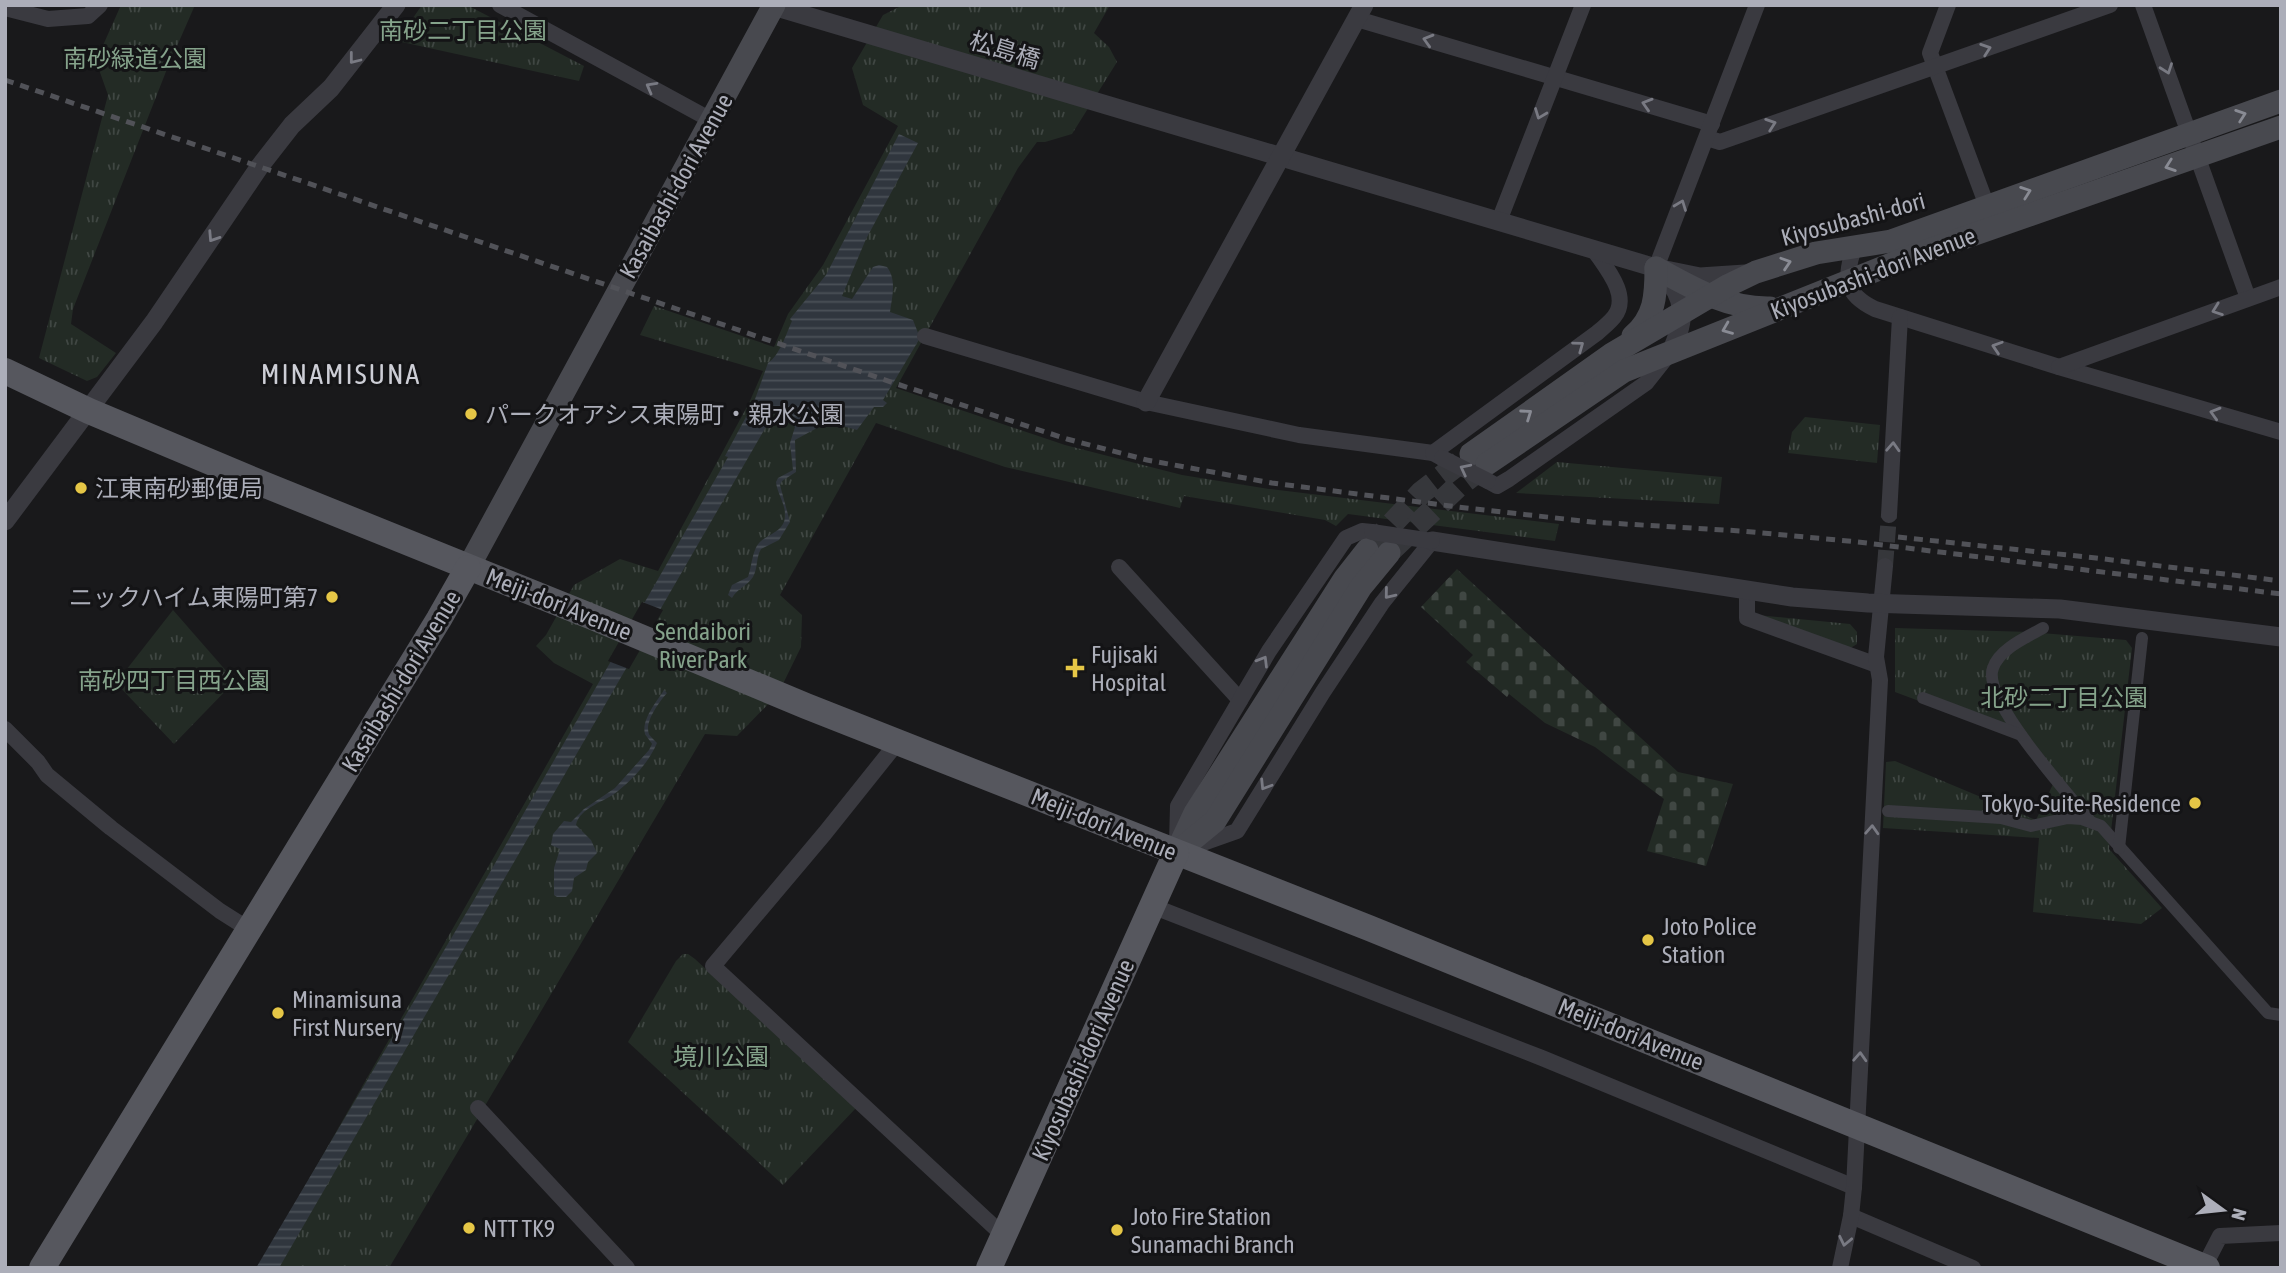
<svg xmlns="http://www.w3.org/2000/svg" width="2286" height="1273" font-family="'Asap Condensed','Noto Sans JP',sans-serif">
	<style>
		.grass { fill: url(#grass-tufts) }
		.cemetery { fill: url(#cemetery-stones) }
		.water { fill: url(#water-rules) }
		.pier { fill: #19191b }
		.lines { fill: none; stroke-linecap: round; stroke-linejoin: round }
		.minor-tunnel { stroke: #36373b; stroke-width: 16; stroke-dasharray: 16 8; stroke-linecap: butt }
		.secondary-tunnel { stroke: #36373b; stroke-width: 23; stroke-dasharray: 23 11; stroke-linecap: butt }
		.pedestrian { stroke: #3a3a40; stroke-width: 12 }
		.minor { stroke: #3a3a40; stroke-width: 16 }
		.tertiary { stroke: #3a3a40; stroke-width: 19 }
		.secondary { stroke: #48494f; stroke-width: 23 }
		.primary { stroke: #56575e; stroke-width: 26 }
		.rail { stroke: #515258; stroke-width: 5; stroke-dasharray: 9 7; stroke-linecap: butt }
		.minor-bridge { stroke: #3a3a40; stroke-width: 16 }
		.oneway { stroke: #797a83 }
		.oneway2 { stroke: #898b94 }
		.poi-dot { fill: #e5c646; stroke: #141416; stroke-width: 2.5 }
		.labels { text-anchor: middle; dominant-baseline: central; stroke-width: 6; stroke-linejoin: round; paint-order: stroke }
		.park-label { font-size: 24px; fill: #85a38b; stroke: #141416 }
		.street-label { font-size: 24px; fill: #acaeb9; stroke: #141416 }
		.poi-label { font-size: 24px; fill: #acaeb9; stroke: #141416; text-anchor: start }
		.quarter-label { font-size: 28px; letter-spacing: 2px; fill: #cdced6; stroke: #141416 }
	</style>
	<defs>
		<pattern id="grass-tufts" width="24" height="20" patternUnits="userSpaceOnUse" patternTransform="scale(1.75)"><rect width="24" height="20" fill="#232b25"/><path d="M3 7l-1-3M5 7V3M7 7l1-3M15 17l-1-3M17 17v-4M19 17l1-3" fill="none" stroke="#404743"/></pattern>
		<pattern id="cemetery-stones" width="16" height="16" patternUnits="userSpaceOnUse" patternTransform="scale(1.75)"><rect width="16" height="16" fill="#232b25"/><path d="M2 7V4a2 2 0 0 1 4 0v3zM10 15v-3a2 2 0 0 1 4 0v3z" fill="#404743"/></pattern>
		<pattern id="water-rules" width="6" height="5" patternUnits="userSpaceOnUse" patternTransform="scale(1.75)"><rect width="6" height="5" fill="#30363e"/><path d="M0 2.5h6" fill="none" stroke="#4b5158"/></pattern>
	</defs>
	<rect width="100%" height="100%" fill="#19191b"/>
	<g class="grass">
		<polygon points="121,5 195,5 167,69 73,309 71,324 116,353 97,377 87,381 39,358 108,95 96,61"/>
		<polygon points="422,5 467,5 584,66 579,81 397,41"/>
		<polygon points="903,5 1110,5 1094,33 1109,47 1117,62 1072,134 1045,142 1037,142 1018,168 896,388 1065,445 1182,475 1269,489 1559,524 1555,541 1348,514 1336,526 1325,520 1184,496 1180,508 1005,467 876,423 780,595 802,615 801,647 778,694 737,736 705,734 389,1268 258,1268 593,684 554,663 536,646 546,635 574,585 620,559 658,571 749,403 763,371 640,335 654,306 774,347 788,314 823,265 898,126 863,105 852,68 883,15"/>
		<polygon points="1805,417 1880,425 1877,463 1788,453 1792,432"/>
		<polygon points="1557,462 1722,477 1719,504 1516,493"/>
		<polygon points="173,610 235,681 174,744 116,683"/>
		<polygon points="1757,615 1850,624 1857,632 1857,644 1849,649"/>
		<polygon points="1895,628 2030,632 2126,640 2132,648 2109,849 2162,908 2141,924 2033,912 2039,838 1883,828 1886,762 1895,761 2036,820 2054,782 2018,738 1895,692"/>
		<polygon points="683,954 688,954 695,959 856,1108 783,1185 628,1042 676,961"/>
	</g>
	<polygon class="cemetery" points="1457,569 1678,772 1733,784 1706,866 1647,851 1664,799 1595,747 1545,723 1509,694 1507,697 1466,662 1473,655 1421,607"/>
	<g class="water">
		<path d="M899 134 918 143 866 239 842 296 852 299 873 267 879 265 887 267C897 280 892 297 890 312L913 320 920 338 883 400 887 403 883 407H874L857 430 828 422 795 440 796 472 782 481 780 485 790 522 779 540 761 549C756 557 758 568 753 577 747 586 738 588 732 598L728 595 732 585 748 577C752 567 752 548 761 541 771 533 786 530 785 514 785 503 777 493 776 482L778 478 793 470 790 443 795 427 774 413 279 1268H256L478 893 728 457 725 456 754 402 768 363C780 355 786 334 792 321L790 319 826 275Z"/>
		<path d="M664 690 667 693C660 701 644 722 649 734 649 735 656 742 657 743 649 762 634 778 618 791 605 802 580 807 576 825L591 840 597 853 588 862 586 870 574 878 572 891 566 897H557L554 895V868L560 849 551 845 553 834 564 821 571 822 584 809 615 788 649 750 652 744C652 743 645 735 645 734 641 720 657 701 664 690Z"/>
	</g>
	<polygon class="pier" points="642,602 663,610 629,669 608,661"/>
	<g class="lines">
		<polyline class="minor-tunnel" points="1885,566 1889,515"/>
		<g class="secondary-tunnel">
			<polyline points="1369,548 1422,492 1471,454"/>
			<polyline points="1391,550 1457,487 1487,464"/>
		</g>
		<g class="pedestrian">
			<path d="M2043 628C2027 637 1999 649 1993 668 1981 699 2069 794 2090 821"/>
			<polyline points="1923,698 2021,735"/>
			<polyline points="1888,811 2001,818 2031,826 2068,818 2082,819 2101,826 2268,1013 2281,1015"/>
			<polyline points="2119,848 2142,638"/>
		</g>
		<g class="minor">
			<polyline points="500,5 711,120"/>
			<polyline points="1948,5 1930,53 1987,206"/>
			<polyline points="2143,5 2248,298"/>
			<polyline points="5,8 48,19 88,16 100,5"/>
			<polyline points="1357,19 1712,124"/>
			<polyline points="1707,138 1720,142 2110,5"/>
			<polyline points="1499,221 1583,5"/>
			<path d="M1854 248C1844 278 1844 294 1875 309L2059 367 2281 432"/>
			<polyline points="1656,268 1757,5"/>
			<polyline points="925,336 1146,402 1299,435 1433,453"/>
			<polyline points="2059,367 2281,287"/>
			<path d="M1442 458 1433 453 1597 333C1603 328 1609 323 1614 317 1631 296 1606 268 1594 250"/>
			<polyline points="1488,481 1497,486 1509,479 1646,383 1669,354"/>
			<polyline points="1889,515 1900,317"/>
			<polyline points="1119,567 1240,700"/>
			<polyline points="1747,590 1747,618 1877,665"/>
			<polyline points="5,729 38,762 47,775 111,828 220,911 250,930"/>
			<polyline points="897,743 825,833 713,966 1004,1236"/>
			<polyline points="1177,844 1178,806 1269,651 1346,538 1362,531 1372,532"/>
			<polyline points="1189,848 1237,831 1323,692 1382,603 1432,541"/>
			<polyline points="1152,906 1542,1058 1854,1187"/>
			<polyline points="478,1108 627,1268"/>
			<polyline points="1851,1216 1973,1268"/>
			<polyline points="2204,1267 2220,1236 2281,1233"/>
			<polyline points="1840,1268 1851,1216 1854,1187 1880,680 1876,657 1885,566"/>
		</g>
		<g class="tertiary">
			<polyline points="773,6 1656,268 1700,277 1745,274"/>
			<path d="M1662 274C1688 298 1685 321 1671 352"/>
			<polyline points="1146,402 1364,5"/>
			<polyline points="5,521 154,322 260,166 292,125 331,88 396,5"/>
			<polyline points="1432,541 1792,597 1868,603 2060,609 2281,637"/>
		</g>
		<g class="secondary">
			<path d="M1656 268C1692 288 1728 309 1770 308"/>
			<path d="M1633 336C1655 317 1656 296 1656 268"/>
			<polyline points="1471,454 1612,354 1729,285 1756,272 1816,253 1891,241 2281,101"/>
			<polyline points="1487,464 1624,371 1909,257 2281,127"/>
			<polyline points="468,568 774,5"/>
			<polyline points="1179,847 1195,813 1345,578 1367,550"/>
			<polyline points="1176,853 1215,821 1361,587 1389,553"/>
		</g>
		<g class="primary">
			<polyline points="5,371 89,411 263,484 590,616 806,706 1369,928 2207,1268"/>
			<polyline points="42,1268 439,619 468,568"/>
			<polyline points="989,1268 1176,853"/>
		</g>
		<g class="rail">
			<polyline points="5,80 897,384 1067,439 1147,460 1272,483 1466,508 1592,522 1741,531 1858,542 2281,594"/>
			<polyline points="1898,537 2096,558 2281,581"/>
		</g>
		<g class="minor-bridge">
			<polyline points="1442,458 1488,481"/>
			<polyline points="1372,532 1432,541"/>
		</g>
	</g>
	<defs><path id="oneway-chevron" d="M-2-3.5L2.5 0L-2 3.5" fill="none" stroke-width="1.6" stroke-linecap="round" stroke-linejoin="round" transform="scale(1.75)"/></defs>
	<g class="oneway">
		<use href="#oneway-chevron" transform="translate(1428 40) rotate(-164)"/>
		<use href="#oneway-chevron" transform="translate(1986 49) rotate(-19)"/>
		<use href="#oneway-chevron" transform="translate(354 59) rotate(128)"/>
		<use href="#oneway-chevron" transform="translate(2167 69) rotate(70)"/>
		<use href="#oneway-chevron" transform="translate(651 87) rotate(-151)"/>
		<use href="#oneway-chevron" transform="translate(1647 104) rotate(-163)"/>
		<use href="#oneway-chevron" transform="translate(1540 114) rotate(111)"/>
		<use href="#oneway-chevron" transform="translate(1771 124) rotate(-19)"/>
		<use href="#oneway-chevron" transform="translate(1681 205) rotate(-69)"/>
		<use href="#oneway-chevron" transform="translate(213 237) rotate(123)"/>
		<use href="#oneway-chevron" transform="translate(2217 310) rotate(160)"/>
		<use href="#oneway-chevron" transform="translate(1579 346) rotate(-36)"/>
		<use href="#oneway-chevron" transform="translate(1997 347) rotate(-162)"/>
		<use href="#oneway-chevron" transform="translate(2215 413) rotate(-164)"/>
		<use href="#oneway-chevron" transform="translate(1893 447) rotate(-87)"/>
		<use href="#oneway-chevron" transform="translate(1465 469) rotate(-153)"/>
		<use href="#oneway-chevron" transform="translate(1389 594) rotate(129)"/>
		<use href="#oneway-chevron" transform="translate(1263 661) rotate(-59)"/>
		<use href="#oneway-chevron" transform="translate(1265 785) rotate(122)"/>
		<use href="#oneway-chevron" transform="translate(1872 830) rotate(-87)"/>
		<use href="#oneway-chevron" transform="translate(1860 1057) rotate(-87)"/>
		<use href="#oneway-chevron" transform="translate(1845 1241) rotate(102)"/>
	</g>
	<g class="oneway2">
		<use href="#oneway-chevron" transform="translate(2241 115) rotate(-19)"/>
		<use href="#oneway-chevron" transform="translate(2170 166) rotate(161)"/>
		<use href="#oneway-chevron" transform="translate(2026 192) rotate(-20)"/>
		<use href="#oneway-chevron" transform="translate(1786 263) rotate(-18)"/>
		<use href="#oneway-chevron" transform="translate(1727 329) rotate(158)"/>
		<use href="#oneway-chevron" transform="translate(1527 414) rotate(-35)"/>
	</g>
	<g class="poi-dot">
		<circle cx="471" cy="414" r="7"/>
		<circle cx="81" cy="488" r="7"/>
		<circle cx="332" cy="597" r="7"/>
		<path d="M1071.5 657.5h7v7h7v7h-7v7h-7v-7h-7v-7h7z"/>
		<circle cx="2195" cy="803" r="7"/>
		<circle cx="1648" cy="940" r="7"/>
		<circle cx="278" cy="1013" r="7"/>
		<circle cx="469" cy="1228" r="7"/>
		<circle cx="1117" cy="1230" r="7"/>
	</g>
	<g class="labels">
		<g class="park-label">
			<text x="463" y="30">南砂二丁目公園</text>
			<text x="135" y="58">南砂緑道公園</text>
			<text x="703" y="631">Sendaibori<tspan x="703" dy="28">River Park</tspan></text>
			<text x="174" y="680">南砂四丁目西公園</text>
			<text x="2064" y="697">北砂二丁目公園</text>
			<text x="721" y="1056">境川公園</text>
		</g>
		<g class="street-label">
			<text transform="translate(1005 50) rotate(17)">松島橋</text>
			<text transform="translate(676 186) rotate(-61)">Kasaibashi-dori Avenue</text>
			<text transform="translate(1853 219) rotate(-15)">Kiyosubashi-dori</text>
			<text transform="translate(1873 273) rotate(-21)">Kiyosubashi-dori Avenue</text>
			<text transform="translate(559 604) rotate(22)">Meiji-dori Avenue</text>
			<text transform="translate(401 681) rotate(-59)">Kasaibashi-dori Avenue</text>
			<text transform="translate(1104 824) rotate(22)">Meiji-dori Avenue</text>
			<text transform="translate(1631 1034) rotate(22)">Meiji-dori Avenue</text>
			<text transform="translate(1083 1060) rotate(-66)">Kiyosubashi-dori Avenue</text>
		</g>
		<g class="poi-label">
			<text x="485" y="414">パークオアシス東陽町・親水公園</text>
			<text x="95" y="488">江東南砂郵便局</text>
			<text x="318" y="597" text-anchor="end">ニックハイム東陽町第7</text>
			<text x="1091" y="654">Fujisaki<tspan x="1091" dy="28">Hospital</tspan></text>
			<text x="2181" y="803" text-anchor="end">Tokyo-Suite-Residence</text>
			<text x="1662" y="926">Joto Police<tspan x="1662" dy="28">Station</tspan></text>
			<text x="292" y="999">Minamisuna<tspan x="292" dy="28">First Nursery</tspan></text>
			<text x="1131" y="1216">Joto Fire Station<tspan x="1131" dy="28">Sunamachi Branch</tspan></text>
			<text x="483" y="1228">NTT TK9</text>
		</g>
		<g class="quarter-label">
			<text x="341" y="374">MINAMISUNA</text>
		</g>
	</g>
	<rect width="2286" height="1273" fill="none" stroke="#acaeb9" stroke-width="14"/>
	<g transform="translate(2223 1210) rotate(105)" stroke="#141416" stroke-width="5" paint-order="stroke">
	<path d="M0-5L12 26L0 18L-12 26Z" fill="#acaeb9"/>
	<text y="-10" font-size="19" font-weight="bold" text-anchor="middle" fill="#acaeb9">N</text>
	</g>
</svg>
